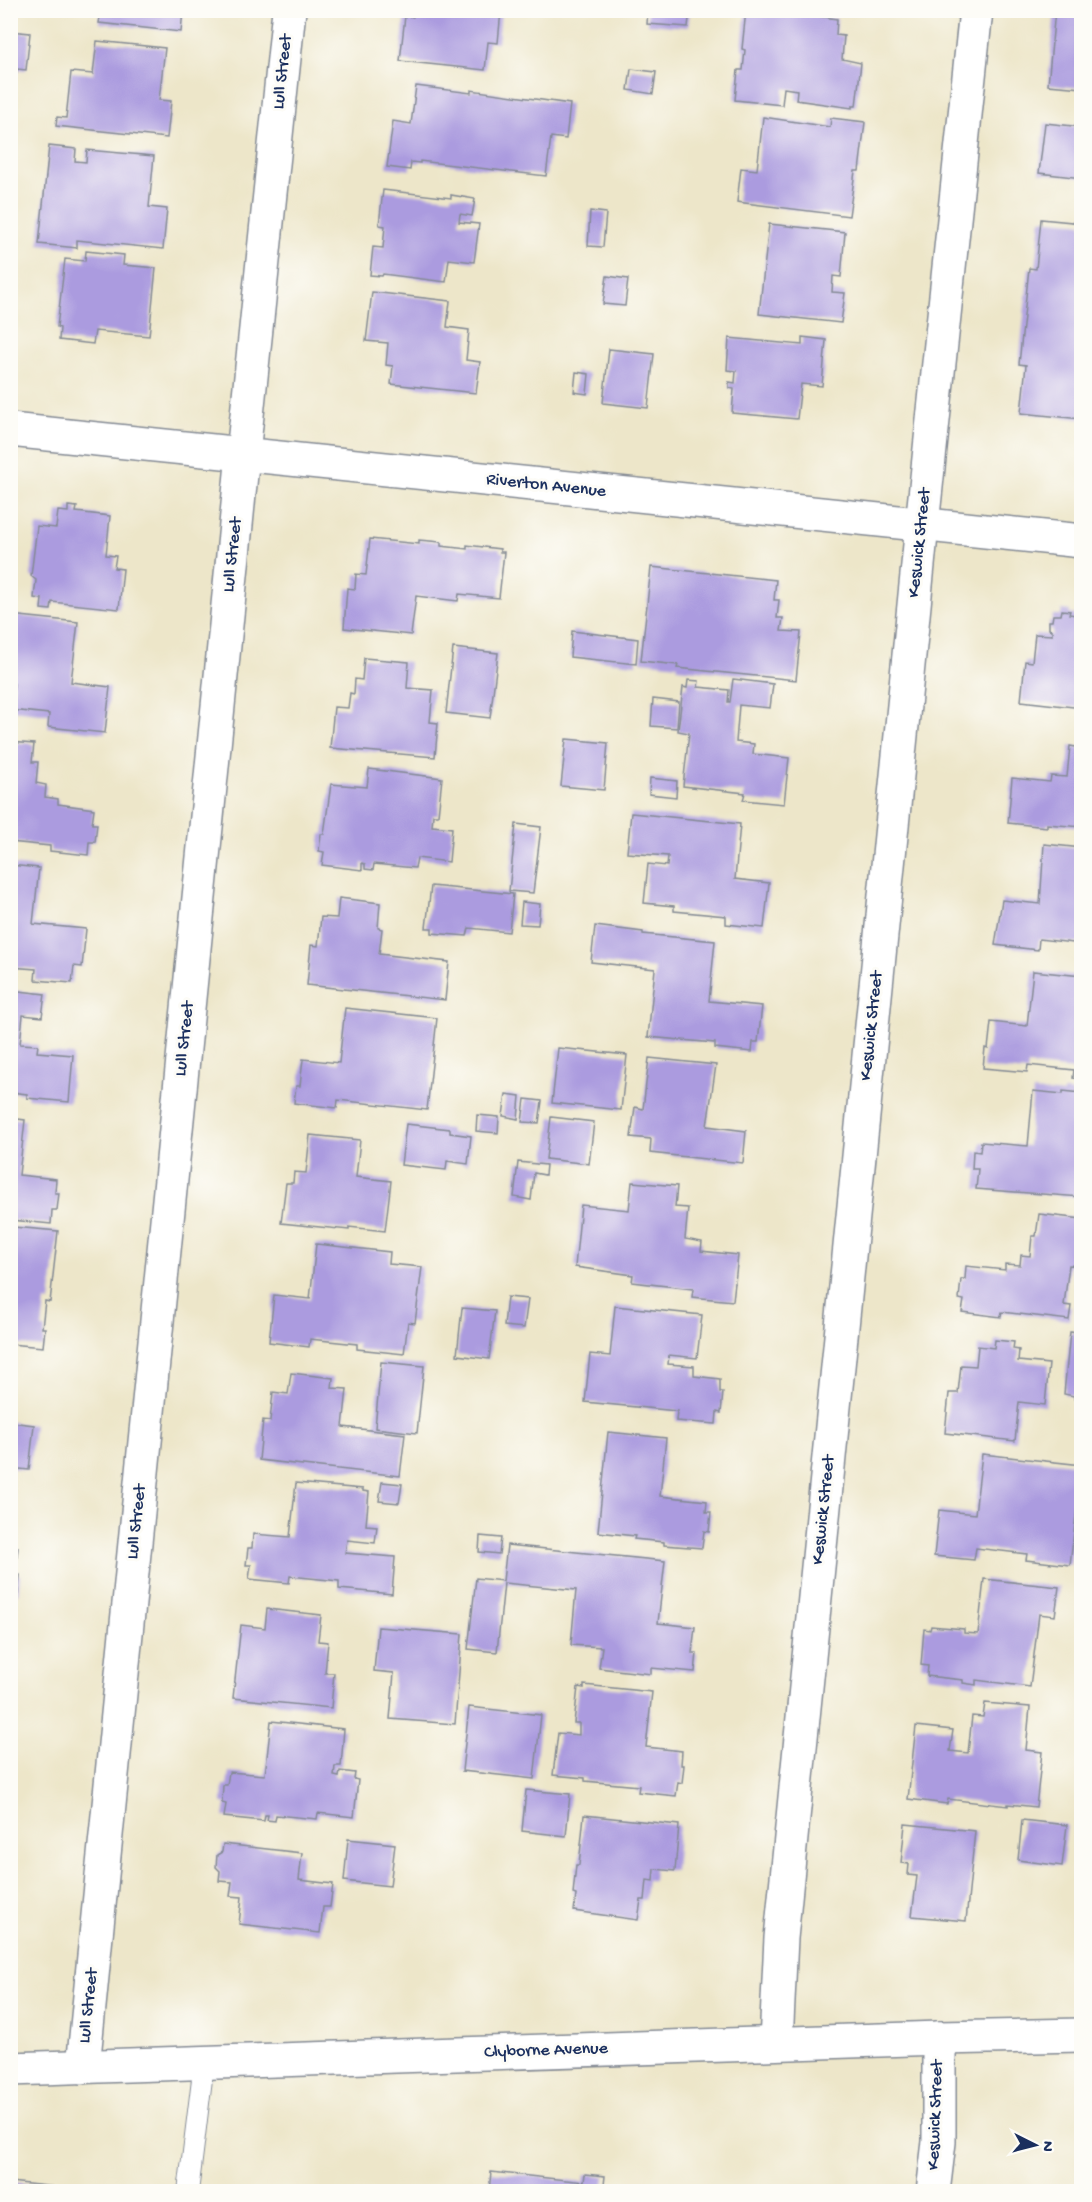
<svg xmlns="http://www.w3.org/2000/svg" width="1092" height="2202" font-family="'Gochi Hand',sans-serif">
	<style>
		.building { fill: #ab9bdf }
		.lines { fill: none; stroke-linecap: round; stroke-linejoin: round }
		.service-casing { stroke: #848a94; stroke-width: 22 }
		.minor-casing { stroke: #848a94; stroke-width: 36 }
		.primary-casing { stroke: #848a94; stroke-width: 36 }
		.service { stroke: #fff; stroke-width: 20 }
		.minor { stroke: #fff; stroke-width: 33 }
		.primary { stroke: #fff; stroke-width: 33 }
		.labels { text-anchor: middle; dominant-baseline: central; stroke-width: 6; stroke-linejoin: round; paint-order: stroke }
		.street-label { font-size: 18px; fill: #1b2f5e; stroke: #fdfcf7 }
	</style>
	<rect width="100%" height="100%" fill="#fdfcf7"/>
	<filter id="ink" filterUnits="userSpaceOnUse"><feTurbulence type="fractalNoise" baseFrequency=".0167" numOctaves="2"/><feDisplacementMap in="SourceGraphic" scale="12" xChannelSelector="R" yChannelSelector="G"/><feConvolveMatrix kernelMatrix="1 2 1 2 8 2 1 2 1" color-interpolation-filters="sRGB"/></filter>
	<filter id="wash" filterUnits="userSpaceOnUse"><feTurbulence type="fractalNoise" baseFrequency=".008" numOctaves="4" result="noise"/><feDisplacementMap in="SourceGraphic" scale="24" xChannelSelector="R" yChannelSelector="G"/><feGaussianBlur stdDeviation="1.35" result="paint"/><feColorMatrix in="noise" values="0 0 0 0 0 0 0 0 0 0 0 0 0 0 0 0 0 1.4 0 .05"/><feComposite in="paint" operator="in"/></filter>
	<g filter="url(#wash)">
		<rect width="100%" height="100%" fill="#ede6c9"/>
		<g id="blocks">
			<g class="building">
				<polygon points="101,10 183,10 181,32 99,23"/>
				<polygon points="413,10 501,10 498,43 488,42 485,70 400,61 405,16 413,17"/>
				<polygon points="648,10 690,10 688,27 647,24"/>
				<polygon points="746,10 776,10 837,19 836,35 844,36 842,59 861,63 856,106 852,106 852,108 796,100 797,90 784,88 782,105 735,100 738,70 743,70 745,50 742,49"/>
				<polygon points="1055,10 1082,10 1082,88 1048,85"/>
				<polygon points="10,31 30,33 26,70 17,69 12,111"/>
				<polygon points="97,41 165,48 159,100 171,101 167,138 56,126 57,117 66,118 71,72 93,74"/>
				<polygon points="631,69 656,72 653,94 628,90"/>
				<polygon points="416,86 471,93 471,90 570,104 566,139 551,137 546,176 420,161 420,163 411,162 410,170 387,167 393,121 411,124"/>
				<polygon points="763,117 830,127 831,118 865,122 859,171 855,171 849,216 737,202 741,168 757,170"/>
				<polygon points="1045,123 1082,127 1082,178 1039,173"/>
				<polygon points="49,146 76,149 75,161 86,162 87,150 154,156 149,207 167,209 163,249 77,240 77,248 39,244"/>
				<polygon points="383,190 451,198 451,195 475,199 472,216 460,214 459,222 479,224 474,262 449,259 446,282 383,274 382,276 370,275 373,247 383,248 385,226 379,225"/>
				<polygon points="590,211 606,213 603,247 588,246"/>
				<polygon points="1041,219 1082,223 1081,419 1021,413 1026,365 1019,364 1029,268 1036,269"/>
				<polygon points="769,224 845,232 841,277 833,276 832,292 845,293 841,323 759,314"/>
				<polygon points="86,251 124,255 123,265 156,268 149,336 95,331 93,344 59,340 60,328 57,327 65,259 85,261"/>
				<polygon points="607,276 628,279 625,306 603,304"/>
				<polygon points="372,292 450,301 447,327 469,330 466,360 480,362 476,393 391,384 393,366 386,365 388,343 366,341"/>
				<polygon points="802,337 826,340 822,386 801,384 797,419 732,413 734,389 729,388 729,382 735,383 736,371 727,370 729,338 802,345"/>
				<polygon points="609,349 654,354 648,408 603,403"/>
				<polygon points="576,372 589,374 587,394 574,392"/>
				<polygon points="68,506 77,507 76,512 110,516 106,555 116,556 114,568 123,569 119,609 52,602 51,610 41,609 42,599 34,598 36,580 31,576 37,526 56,528 58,511 68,512"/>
				<polygon points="370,539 419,544 419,540 441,542 441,546 467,549 467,545 500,549 500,552 504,552 499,598 459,594 458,601 416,596 411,635 344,628 347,588 355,589 356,574 366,575"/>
				<polygon points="651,567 776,580 774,600 779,600 777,618 783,618 781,631 801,632 796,680 677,668 678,665 641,661"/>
				<polygon points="1062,610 1070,611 1069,614 1082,616 1082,708 1021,701 1025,661 1032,662 1035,634 1052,635 1052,630 1049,629 1049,621 1052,621 1053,615 1061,615"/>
				<polygon points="10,615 78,622 71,682 110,687 105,733 48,727 49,714 11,710 14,684 10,684"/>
				<polygon points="572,631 638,639 636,664 570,657"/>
				<polygon points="453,648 498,653 490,718 446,713"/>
				<polygon points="364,658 409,662 407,688 433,690 430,722 438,723 435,757 330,748 334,707 348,708 350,693 354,694 355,679 362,680"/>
				<polygon points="733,679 773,684 770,708 739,705 736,742 754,744 753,754 789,758 784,804 743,800 745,793 683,786 689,733 678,731 683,687 687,688 688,680 699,681 698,687 729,690 728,702 730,702"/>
				<polygon points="653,699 679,702 677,728 651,726"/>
				<polygon points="566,739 608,743 604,790 561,786"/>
				<polygon points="10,742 34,744 32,762 38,762 36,783 46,785 45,797 58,799 58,804 94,809 92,824 97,824 95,842 89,842 88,855 50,851 50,846 10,842"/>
				<polygon points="1070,746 1082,748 1082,827 1047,824 1047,827 1008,823 1012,778 1050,782 1051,776 1067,777"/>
				<polygon points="369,769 442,778 438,815 433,815 432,826 452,828 449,862 417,858 415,868 374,864 373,870 365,869 365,864 362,863 362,870 322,865 324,852 319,851 321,834 324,834 331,784 367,787"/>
				<polygon points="650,778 677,781 676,797 649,794"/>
				<polygon points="631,813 740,824 735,879 769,883 764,928 726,924 726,916 674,911 674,906 644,903 648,864 667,866 668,856 627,853"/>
				<polygon points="516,824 541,827 533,893 509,891"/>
				<polygon points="1044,844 1082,848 1082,944 1039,939 1038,950 995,945 1002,900 1040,904"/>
				<polygon points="10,865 39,868 33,924 86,929 82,967 74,966 72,983 35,980 36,969 10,967"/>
				<polygon points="431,886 513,894 509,932 469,928 467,936 432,933 432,928 426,928"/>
				<polygon points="339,898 380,903 378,928 382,929 379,954 449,962 445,1000 307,985 311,945 318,946 321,917 337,918"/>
				<polygon points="522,902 540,904 538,925 520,924"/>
				<polygon points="595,926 643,932 643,934 715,941 709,1001 762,1006 758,1042 753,1042 752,1052 715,1048 715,1043 648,1037 655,969 591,962"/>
				<polygon points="1033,971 1082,976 1082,1079 1073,1078 1074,1070 1028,1065 1027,1072 983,1068 985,1048 988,1049 991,1022 1027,1026"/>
				<polygon points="10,990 45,994 42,1017 23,1015 20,1044 38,1045 37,1052 73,1055 69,1102 27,1098 27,1094 10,1092"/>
				<polygon points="345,1008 437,1018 427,1110 338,1100 337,1108 294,1103 296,1086 300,1086 303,1059 339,1063"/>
				<polygon points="558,1048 627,1055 621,1110 552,1103"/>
				<polygon points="649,1058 716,1065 707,1126 746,1131 743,1163 650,1153 651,1139 631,1137 635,1107 643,1109"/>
				<polygon points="1033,1091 1063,1094 1063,1091 1082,1093 1081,1197 976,1189 978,1169 972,1169 973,1151 980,1152 981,1142 1028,1146"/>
				<polygon points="506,1094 520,1096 518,1119 503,1116"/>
				<polygon points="525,1099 542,1101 539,1123 522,1122"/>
				<polygon points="477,1115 499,1117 498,1133 476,1131"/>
				<polygon points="551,1117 594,1122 589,1164 546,1159"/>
				<polygon points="10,1118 25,1120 19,1175 56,1179 55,1193 59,1193 57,1210 52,1210 51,1224 11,1220"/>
				<polygon points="406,1124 450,1129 450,1133 471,1136 468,1164 447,1161 446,1170 401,1165"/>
				<polygon points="310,1135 360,1140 356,1177 391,1181 385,1231 349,1227 349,1230 281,1223 286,1183 293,1183 294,1172 306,1173"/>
				<polygon points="518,1162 546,1165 545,1175 534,1173 531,1200 514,1197"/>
				<polygon points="632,1182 677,1186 675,1207 688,1208 685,1239 702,1242 701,1251 738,1255 733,1301 692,1297 693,1289 632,1282 633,1275 575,1267 581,1205 629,1210"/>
				<polygon points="1039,1214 1082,1219 1080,1266 1069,1265 1064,1305 1071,1306 1069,1320 1002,1312 1001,1317 962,1312 964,1300 959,1299 961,1279 965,1279 966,1266 1005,1270 1005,1264 1020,1265 1021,1255 1030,1256 1032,1236 1036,1236"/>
				<polygon points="13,1227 58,1231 50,1302 45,1301 42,1328 45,1328 43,1347 10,1344 10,1238"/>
				<polygon points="316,1244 390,1252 389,1264 422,1267 415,1323 408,1322 404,1354 357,1349 357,1344 310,1339 309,1347 269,1342 274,1295 310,1299"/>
				<polygon points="507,1297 528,1299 524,1328 504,1326"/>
				<polygon points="615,1306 702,1315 697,1358 669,1355 668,1364 694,1366 694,1376 720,1379 720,1392 723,1392 721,1413 717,1412 716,1424 676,1421 677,1411 585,1402 590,1354 610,1356"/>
				<polygon points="462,1308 495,1311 489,1359 457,1355"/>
				<polygon points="1070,1332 1082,1333 1082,1399 1074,1399 1074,1396 1064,1394"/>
				<polygon points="995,1340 1014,1342 1013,1349 1019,1350 1018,1361 1049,1364 1045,1405 1019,1402 1015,1441 945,1433 949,1393 958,1393 961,1365 976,1366 978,1346 994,1348"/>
				<polygon points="381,1362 424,1366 417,1433 375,1428"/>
				<polygon points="291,1373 333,1378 332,1388 347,1389 343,1427 405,1434 400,1476 259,1460 263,1420 270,1421 273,1392 288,1394"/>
				<polygon points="10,1422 34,1425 29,1470 10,1468"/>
				<polygon points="608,1432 666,1438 660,1496 707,1501 706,1512 711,1512 709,1532 704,1531 702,1548 664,1545 664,1542 634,1539 635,1536 598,1532"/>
				<polygon points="982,1454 1082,1465 1070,1565 1026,1560 1027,1554 976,1548 974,1560 934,1556 939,1510 975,1514"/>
				<polygon points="382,1482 402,1484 399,1503 379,1501"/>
				<polygon points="296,1483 363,1489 363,1491 369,1492 366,1525 377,1526 375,1543 347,1540 345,1553 395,1557 392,1594 339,1589 339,1581 290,1576 289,1583 249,1579 251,1565 246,1565 248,1548 252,1548 253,1534 290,1537"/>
				<polygon points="480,1536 501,1538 499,1554 479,1552"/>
				<polygon points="507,1545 665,1561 658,1623 695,1627 692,1653 697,1653 695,1672 651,1668 651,1674 599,1668 602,1647 571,1645 576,1590 504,1583 497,1652 468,1649 476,1578 503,1581"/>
				<polygon points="10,1546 18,1547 15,1574 20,1575 18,1594 10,1593"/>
				<polygon points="984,1579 1059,1587 1055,1616 1039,1614 1030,1687 976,1680 976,1685 963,1683 963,1680 927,1676 928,1666 921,1665 924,1629 930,1630 931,1626 964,1629 964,1633 978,1634"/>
				<polygon points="267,1609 321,1615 318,1641 328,1642 325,1673 334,1673 331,1708 233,1698 241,1625 265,1628"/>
				<polygon points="378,1627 462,1634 455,1724 390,1719 394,1673 374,1671"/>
				<polygon points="584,1685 652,1692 646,1747 682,1751 681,1765 684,1765 682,1783 678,1782 676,1796 638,1792 639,1786 585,1781 585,1778 553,1775 558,1733 579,1735 579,1723 574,1723 578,1687 584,1688"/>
				<polygon points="985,1703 1030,1707 1026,1750 1042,1752 1036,1807 1008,1804 1008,1806 948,1799 947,1804 908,1799 916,1726 953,1730 950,1751 968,1753 972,1716 983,1717"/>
				<polygon points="469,1707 541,1715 534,1779 462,1771"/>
				<polygon points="271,1721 344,1729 341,1766 335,1766 334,1776 339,1777 340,1771 355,1773 354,1779 358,1780 354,1817 318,1813 317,1819 276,1815 275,1821 267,1820 268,1815 265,1815 264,1821 224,1817 226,1804 222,1803 223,1785 227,1785 229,1772 265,1775"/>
				<polygon points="526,1790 570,1794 566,1836 522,1831"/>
				<polygon points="584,1815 679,1825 675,1871 654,1869 653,1881 647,1880 645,1900 641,1900 638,1920 574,1911 576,1895 573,1894 576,1865 579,1865"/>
				<polygon points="1022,1820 1067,1825 1062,1866 1018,1860"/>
				<polygon points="905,1824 975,1831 966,1921 912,1916 917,1876 908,1875 909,1864 901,1863"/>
				<polygon points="348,1839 395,1844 390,1886 344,1881"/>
				<polygon points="223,1844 302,1853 299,1880 333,1884 330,1907 323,1907 320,1933 239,1924 242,1897 230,1896 232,1882 219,1881 220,1871 216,1867 217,1855 222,1852"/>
				<polygon points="1079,1883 1082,1883 1082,1912 1076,1911"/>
				<polygon points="491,2172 584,2182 585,2174 605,2176 604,2185 646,2192 489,2192"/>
				<polygon points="10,2182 83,2190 83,2192 10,2192"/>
			</g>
		</g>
	</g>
	<g filter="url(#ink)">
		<use href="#blocks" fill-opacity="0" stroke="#848a94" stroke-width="1.5"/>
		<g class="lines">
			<defs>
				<polyline id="service" points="188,2192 204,2063"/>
				<g id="minor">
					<polyline points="10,430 1082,541"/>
					<polyline points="776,2043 781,1938 922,525 976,10"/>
					<polyline points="83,2067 243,454 289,10"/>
					<polyline points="933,2192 939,2142 939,2038"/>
				</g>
				<polyline id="primary" points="10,2069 939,2038 1082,2035"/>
			</defs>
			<use href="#service" class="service-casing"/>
			<use href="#minor" class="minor-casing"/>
			<use href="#primary" class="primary-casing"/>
			<use href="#service" class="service"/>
			<use href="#minor" class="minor"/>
			<use href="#primary" class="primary"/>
		</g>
	</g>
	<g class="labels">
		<g class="street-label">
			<text transform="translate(283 72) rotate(-84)">Lull Street</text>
			<text transform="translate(546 486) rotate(6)">Riverton Avenue</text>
			<text transform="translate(920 543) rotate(-84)">Keswick Street</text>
			<text transform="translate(233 555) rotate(-84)">Lull Street</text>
			<text transform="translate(872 1026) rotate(-84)">Keswick Street</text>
			<text transform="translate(185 1039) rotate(-84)">Lull Street</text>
			<text transform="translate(824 1510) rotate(-84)">Keswick Street</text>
			<text transform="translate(137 1522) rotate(-84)">Lull Street</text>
			<text transform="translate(89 2006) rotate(-84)">Lull Street</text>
			<text transform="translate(546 2051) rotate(-2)">Clyborne Avenue</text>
			<text transform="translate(936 2115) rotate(-88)">Keswick Street</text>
		</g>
	</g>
	<rect width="1092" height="2202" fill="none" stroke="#fdfcf7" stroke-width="36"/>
	<g transform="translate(1035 2145) rotate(96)" stroke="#fdfcf7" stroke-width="4.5" paint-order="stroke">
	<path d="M0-4.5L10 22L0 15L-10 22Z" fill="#1b2f5e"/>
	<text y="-9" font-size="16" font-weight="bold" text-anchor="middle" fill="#1b2f5e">N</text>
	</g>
</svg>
